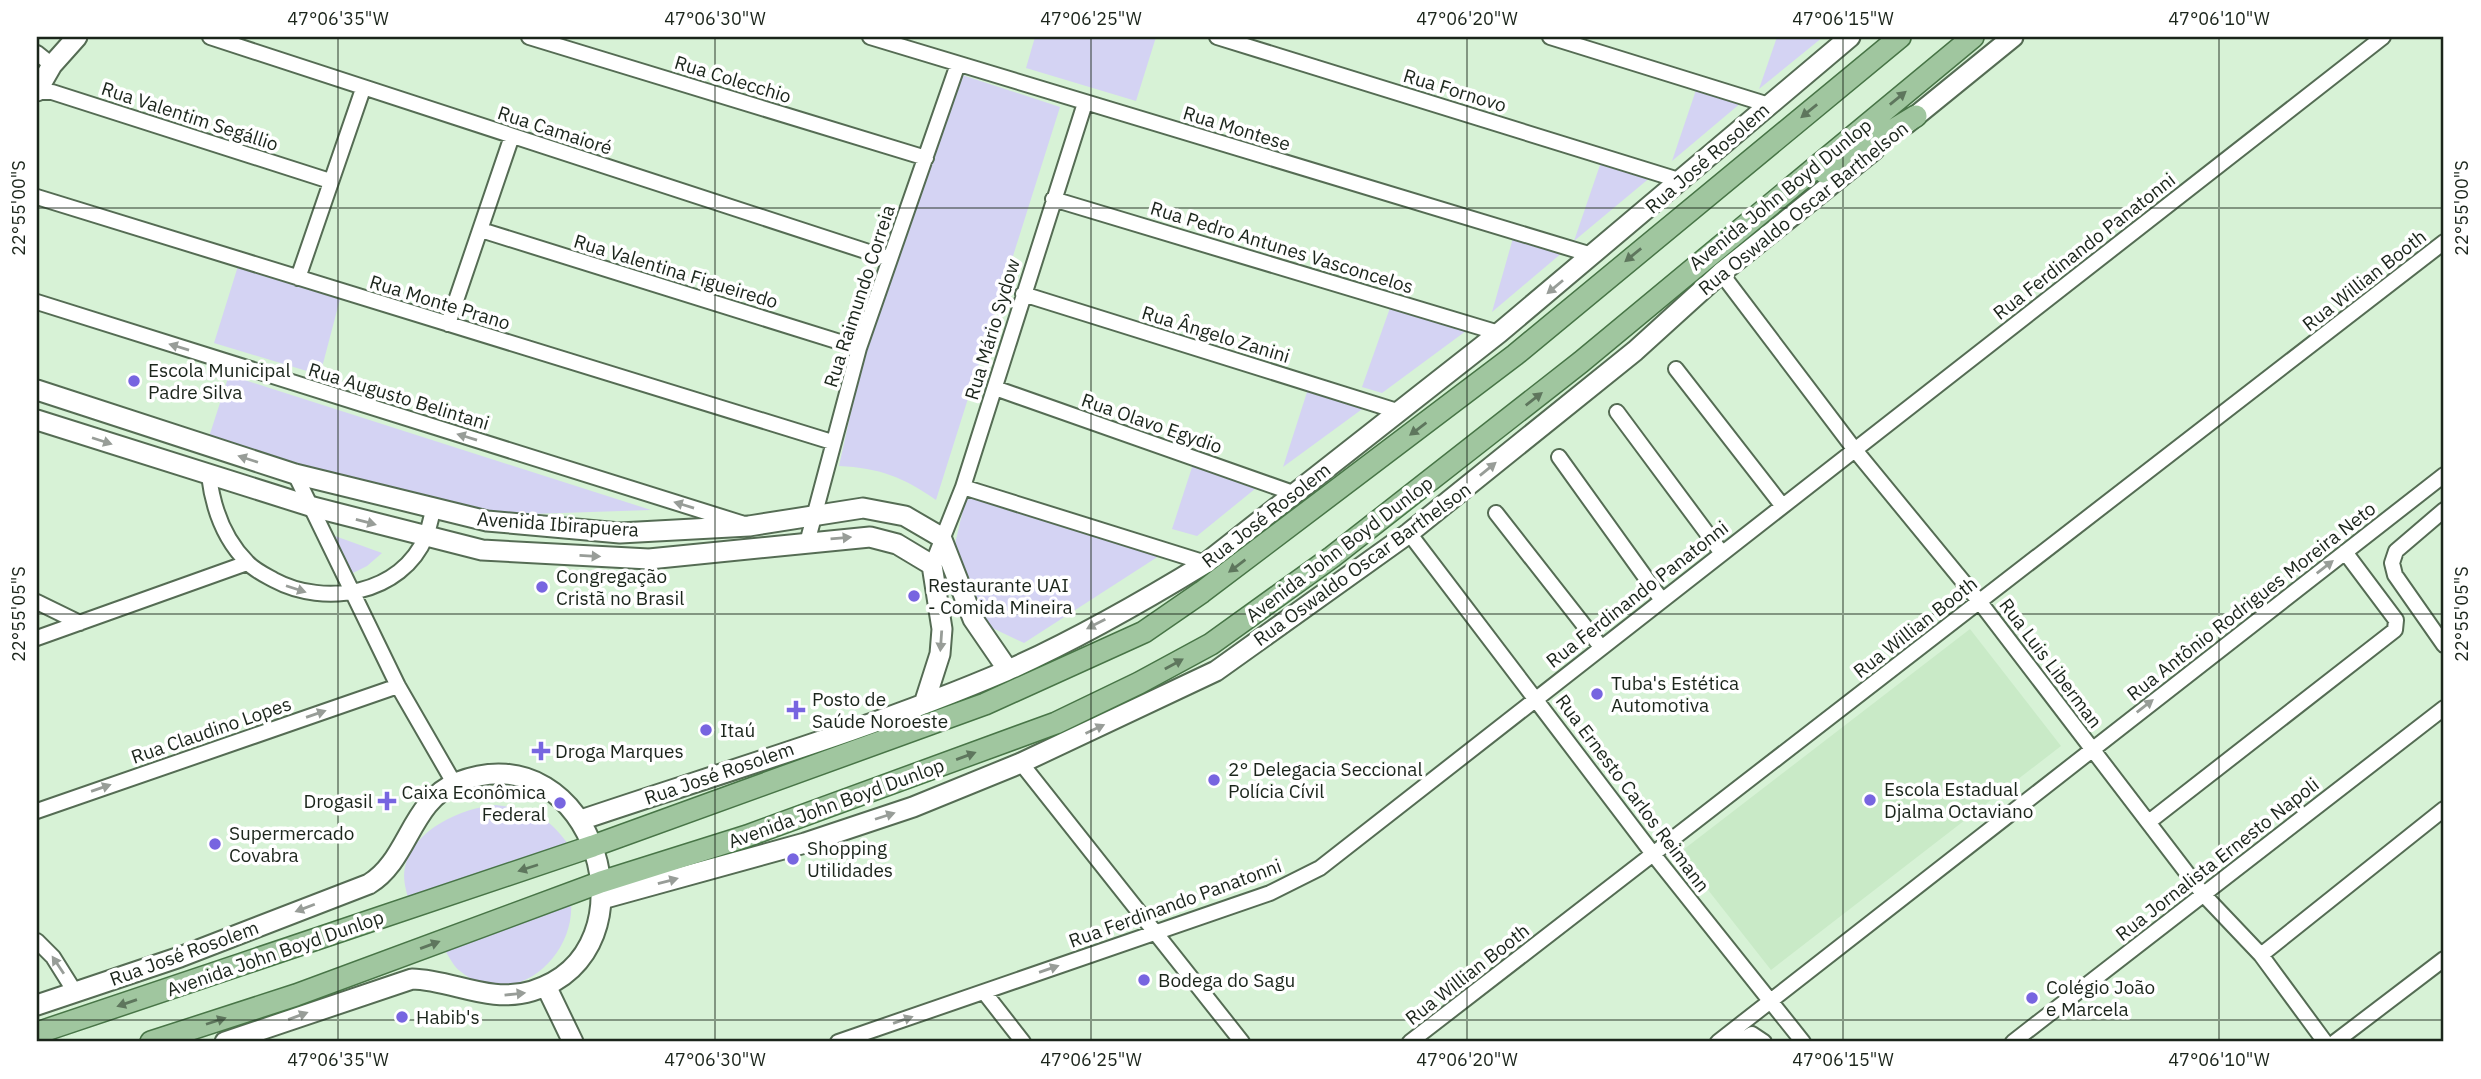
<svg xmlns="http://www.w3.org/2000/svg" width="2481" height="1079" font-family="'IBM Plex Sans',sans-serif">
	<style>
		.built { fill: #c9eac7 }
		.green { fill: #d4d3f3 }
		.lines { fill: none; stroke-linecap: round; stroke-linejoin: round }
		.street-casing { stroke: #556c54; stroke-width: 18 }
		.secondary-casing { stroke: #556c54; stroke-width: 23 }
		.primary-casing { stroke: #487547; stroke-width: 24 }
		.street { stroke: #fff; stroke-width: 14 }
		.secondary { stroke: #fff; stroke-width: 19 }
		.primary { stroke: #a0c69f; stroke-width: 21 }
		.oneway { fill: #5e765d }
		.oneway2 { fill: #989d98 }
		.ticks { fill: none; stroke: #1b251b; stroke-width: 2; stroke-opacity: 0.45 }
		.poi-dot { fill: #7765e0; stroke: #fff; stroke-width: 2.5 }
		.labels { text-anchor: middle; stroke-width: 7; stroke-linejoin: round; paint-order: stroke }
		.street-label { font-size: 19px; fill: #1b251b; stroke: #fff }
		.poi-label { font-size: 19px; fill: #1b251b; stroke: #fff; text-anchor: start }
		.neatline { fill: none; stroke: #1b251b; stroke-width: 2.5 }
		.ticks-label { font-size: 18px; text-anchor: middle; fill: #1b251b }
	</style>
	<rect width="100%" height="100%" fill="#d7f2d6"/>
	<path class="built" d="M 1970,629 L 2061,746 L 1771,970 L 1679,853 Z"/>
	<path class="green" d="M 1035,37 L 1156,37 L 1136,101 L 1026,68 Z
		M 1777,37 L 1823,37 L 1759,89 Z
		M 956,73 L 1060,107 L 936,500 C 903,477 880,468 839,466 L 861,366 Z
		M 1696,90 L 1742,102 L 1672,161 Z
		M 1601,162 L 1652,176 L 1574,241 Z
		M 1513,238 L 1563,252 L 1492,312 Z
		M 238,266 L 340,299 L 320,375 L 214,343 Z
		M 1391,305 L 1470,328 L 1382,393 L 1362,387 Z
		M 229,375 L 651,510 L 469,516 L 208,440 Z
		M 1308,389 L 1365,407 L 1283,467 Z
		M 1195,458 L 1266,480 L 1197,536 L 1172,529 Z
		M 966,497 L 1162,554 L 1024,643 L 986,625 L 973,604 L 954,548 Z
		M 324,532 L 382,553 L 367,566 L 349,575 Z
		M 496,805 C 535,810 548,816 571,848 L 410,905 C 407,893 402,880 405,867 C 413,829 462,808 496,805 Z
		M 571,901 C 576,959 511,1013 460,971 C 453,966 449,956 444,949 Z"/>
	<g class="lines">
		<defs>
			<path id="street" d="M 210,37 L 890,259
				M 529,37 L 926,158
				M 870,37 L 1592,255
				M 1217,37 L 1682,181
				M 1550,37 L 1769,105
				M 37,53 L 52,65
				M 37,92 L 52,92 L 330,181
				M 37,197 L 832,442
				M 1053,199 L 1499,333
				M 481,230 L 859,348
				M 1721,273 L 1855,450 L 1979,601 L 2203,894 L 2261,955 L 2325,1042
				M 298,278 L 363,89
				M 1023,294 L 1397,411
				M 37,302 L 741,523
				M 448,324 L 512,136
				M 1676,369 L 1781,504
				M 995,388 L 1296,494
				M 1617,412 L 1721,552
				M 1559,457 L 1661,599
				M 295,474 L 398,686 L 454,783
				M 209,476 C 213,508 223,538 247,562 C 254,570 265,575 274,580 C 324,607 402,595 426,536 C 429,528 431,519 433,510
				M 963,487 L 1206,563
				M 2444,510 L 2396,551 L 2392,563 L 2395,575 L 2444,645
				M 1496,513 L 1601,647
				M 1409,533 L 1653,854 L 1803,1042
				M 807,543 L 859,348 L 958,64
				M 932,565 L 963,487 L 1085,103
				M 37,602 L 80,623
				M 37,638 L 247,563
				M 1021,763 L 1242,1042
				M 37,811 L 398,686
				M 2150,821 L 2395,630 L 2396,620 L 2345,552
				M 37,941 L 53,957 L 75,992
				M 2261,955 L 2444,809
				M 984,992 L 1023,1042
				M 838,1042 L 1270,893 L 1320,868 L 2383,37
				M 1410,1042 L 2444,242
				M 1718,1042 L 2444,475
				M 1739,1042 L 1752,1034 L 1764,1042
				M 2013,1042 L 2444,708
				M 2335,1042 L 2444,959"/>
			<path id="secondary" d="M 37,91 L 52,65 L 77,37
				M 1906,124 L 2013,37
				M 37,390 L 295,474 L 487,521 L 620,533 L 749,526 L 863,508 L 905,516 L 941,537 L 973,619 L 1008,670
				M 37,420 L 313,507 L 482,550 L 649,559 L 870,537 L 897,544 L 932,565 L 942,629 L 940,654 L 924,704
				M 581,820 C 723,772 868,730 1006,671 C 1074,641 1142,602 1206,563 L 1499,333 L 1850,37
				M 602,899 L 805,843 L 913,807 L 1021,763 L 1216,671 L 1409,533 L 1635,351 L 1721,273 L 1874,150
				M 546,986 L 573,1042
				M 37,1005 L 180,957 L 369,884 C 409,860 410,801 458,782 C 594,729 661,952 532,991 C 490,1004 453,980 412,979 L 225,1042"/>
			<path id="primary" d="M 1824,172 L 1916,116
				M 37,1033 L 593,846 L 985,704 L 1144,632 L 1202,592 L 1515,355 L 1900,37
				M 151,1042 L 296,995 L 601,882 L 747,836 L 1056,723 L 1139,683 L 1211,644 L 1332,557 L 1581,362 L 1973,37"/>
		</defs>
		<use href="#street" class="street-casing"/>
		<use href="#secondary" class="secondary-casing"/>
		<use href="#primary" class="primary-casing"/>
		<use href="#street" class="street"/>
		<use href="#secondary" class="secondary"/>
		<use href="#primary" class="primary"/>
	</g>
	<defs><path id="oneway-solid" d="M-6-.8H1V-3.2L6.5 0L1 3.2V.8H-6Z" transform="scale(1.75)"/></defs>
	<g class="oneway">
		<use href="#oneway-solid" transform="translate(1898 98) rotate(-39)"/>
		<use href="#oneway-solid" transform="translate(1809 111) rotate(141)"/>
		<use href="#oneway-solid" transform="translate(1633 255) rotate(141)"/>
		<use href="#oneway-solid" transform="translate(1534 399) rotate(-38)"/>
		<use href="#oneway-solid" transform="translate(1418 429) rotate(143)"/>
		<use href="#oneway-solid" transform="translate(1237 566) rotate(143)"/>
		<use href="#oneway-solid" transform="translate(1174 664) rotate(-29)"/>
		<use href="#oneway-solid" transform="translate(966 756) rotate(-20)"/>
		<use href="#oneway-solid" transform="translate(528 868) rotate(162)"/>
		<use href="#oneway-solid" transform="translate(430 945) rotate(-20)"/>
		<use href="#oneway-solid" transform="translate(127 1003) rotate(161)"/>
		<use href="#oneway-solid" transform="translate(216 1021) rotate(-18)"/>
	</g>
	<g class="oneway2">
		<use href="#oneway-solid" transform="translate(1555 287) rotate(140)"/>
		<use href="#oneway-solid" transform="translate(179 347) rotate(-163)"/>
		<use href="#oneway-solid" transform="translate(467 437) rotate(-163)"/>
		<use href="#oneway-solid" transform="translate(102 441) rotate(18)"/>
		<use href="#oneway-solid" transform="translate(248 459) rotate(-162)"/>
		<use href="#oneway-solid" transform="translate(1488 469) rotate(-39)"/>
		<use href="#oneway-solid" transform="translate(684 505) rotate(-163)"/>
		<use href="#oneway-solid" transform="translate(366 522) rotate(15)"/>
		<use href="#oneway-solid" transform="translate(841 538) rotate(-5)"/>
		<use href="#oneway-solid" transform="translate(590 556) rotate(3)"/>
		<use href="#oneway-solid" transform="translate(2325 567) rotate(-38)"/>
		<use href="#oneway-solid" transform="translate(296 589) rotate(18)"/>
		<use href="#oneway-solid" transform="translate(1096 624) rotate(153)"/>
		<use href="#oneway-solid" transform="translate(941 641) rotate(94)"/>
		<use href="#oneway-solid" transform="translate(2145 706) rotate(-38)"/>
		<use href="#oneway-solid" transform="translate(316 714) rotate(-19)"/>
		<use href="#oneway-solid" transform="translate(1095 729) rotate(-25)"/>
		<use href="#oneway-solid" transform="translate(101 788) rotate(-19)"/>
		<use href="#oneway-solid" transform="translate(885 816) rotate(-18)"/>
		<use href="#oneway-solid" transform="translate(668 881) rotate(-15)"/>
		<use href="#oneway-solid" transform="translate(305 908) rotate(159)"/>
		<use href="#oneway-solid" transform="translate(58 965) rotate(-124)"/>
		<use href="#oneway-solid" transform="translate(1049 969) rotate(-19)"/>
		<use href="#oneway-solid" transform="translate(515 994) rotate(-6)"/>
		<use href="#oneway-solid" transform="translate(298 1016) rotate(-20)"/>
		<use href="#oneway-solid" transform="translate(903 1020) rotate(-19)"/>
	</g>
	<path class="ticks" d="M 338,37 L 338,1042M 715,37 L 715,1042M 1091,37 L 1091,1042M 1467,37 L 1467,1042M 1843,37 L 1843,1042M 2219,37 L 2219,1042M 37,208 L 2444,208M 37,614 L 2444,614M 37,1020 L 2444,1020"/>
	<g class="poi-dot">
		<circle cx="134" cy="381" r="7"/>
		<circle cx="542" cy="587" r="7"/>
		<circle cx="914" cy="596" r="7"/>
		<circle cx="1597" cy="694" r="7"/>
		<path d="M792.5 699.5h7v7h7v7h-7v7h-7v-7h-7v-7h7z"/>
		<circle cx="706" cy="730" r="7"/>
		<path d="M537.5 740.5h7v7h7v7h-7v7h-7v-7h-7v-7h7z"/>
		<circle cx="1214" cy="780" r="7"/>
		<circle cx="1870" cy="800" r="7"/>
		<path d="M383.5 790.5h7v7h7v7h-7v7h-7v-7h-7v-7h7z"/>
		<circle cx="560" cy="803" r="7"/>
		<circle cx="215" cy="844" r="7"/>
		<circle cx="793" cy="859" r="7"/>
		<circle cx="1144" cy="980" r="7"/>
		<circle cx="2032" cy="998" r="7"/>
		<circle cx="402" cy="1017" r="7"/>
	</g>
	<g class="labels">
		<g class="street-label">
			<text transform="translate(733 79) rotate(17)" y="7">Rua Colecchio</text>
			<text transform="translate(1455 90) rotate(17)" y="7">Rua Fornovo</text>
			<text transform="translate(190 116) rotate(18)" y="7">Rua Valentim Segállio</text>
			<text transform="translate(1237 128) rotate(17)" y="7">Rua Montese</text>
			<text transform="translate(555 130) rotate(18)" y="7">Rua Camaioré</text>
			<text transform="translate(1707 158) rotate(-41)" y="7">Rua José Rosolem</text>
			<text transform="translate(1780 194) rotate(-39)" y="7">Avenida John Boyd Dunlop</text>
			<text transform="translate(1803 208) rotate(-39)" y="7">Rua Oswaldo Oscar Barthelson</text>
			<text transform="translate(2084 246) rotate(-38)" y="7">Rua Ferdinando Panatonni</text>
			<text transform="translate(1282 247) rotate(17)" y="7">Rua Pedro Antunes Vasconcelos</text>
			<text transform="translate(676 271) rotate(17)" y="7">Rua Valentina Figueiredo</text>
			<text transform="translate(2364 280) rotate(-38)" y="7">Rua Willian Booth</text>
			<text transform="translate(859 296) rotate(-72)" y="7">Rua Raimundo Correia</text>
			<text transform="translate(440 302) rotate(17)" y="7">Rua Monte Prano</text>
			<text transform="translate(992 329) rotate(-73)" y="7">Rua Mário Sydow</text>
			<text transform="translate(1216 334) rotate(17)" y="7">Rua Ângelo Zanini</text>
			<text transform="translate(399 396) rotate(17)" y="7">Rua Augusto Belintani</text>
			<text transform="translate(1152 423) rotate(19)" y="7">Rua Olavo Egydio</text>
			<text transform="translate(1266 515) rotate(-38)" y="7">Rua José Rosolem</text>
			<text transform="translate(558 524) rotate(4)" y="7">Avenida Ibirapuera</text>
			<text transform="translate(1339 549) rotate(-37)" y="7">Avenida John Boyd Dunlop</text>
			<text transform="translate(1362 564) rotate(-36)" y="7">Rua Oswaldo Oscar Barthelson</text>
			<text transform="translate(1637 594) rotate(-38)" y="7">Rua Ferdinando Panatonni</text>
			<text transform="translate(2251 601) rotate(-38)" y="7">Rua Antônio Rodrigues Moreira Neto</text>
			<text transform="translate(1915 627) rotate(-38)" y="7">Rua Willian Booth</text>
			<text transform="translate(2051 663) rotate(53)" y="7">Rua Luis Liberman</text>
			<text transform="translate(211 730) rotate(-19)" y="7">Rua Claudino Lopes</text>
			<text transform="translate(719 773) rotate(-19)" y="7">Rua José Rosolem</text>
			<text transform="translate(1633 793) rotate(53)" y="7">Rua Ernesto Carlos Reimann</text>
			<text transform="translate(836 803) rotate(-20)" y="7">Avenida John Boyd Dunlop</text>
			<text transform="translate(2217 859) rotate(-38)" y="7">Rua Jornalista Ernesto Napoli</text>
			<text transform="translate(1175 903) rotate(-20)" y="7">Rua Ferdinando Panatonni</text>
			<text transform="translate(184 953) rotate(-20)" y="7">Rua José Rosolem</text>
			<text transform="translate(275 953) rotate(-19)" y="7">Avenida John Boyd Dunlop</text>
			<text transform="translate(1467 974) rotate(-38)" y="7">Rua Willian Booth</text>
		</g>
		<g class="poi-label">
			<text x="148" y="377">Escola Municipal<tspan x="148" dy="22">Padre Silva</tspan></text>
			<text x="556" y="583">Congregação<tspan x="556" dy="22">Cristã no Brasil</tspan></text>
			<text x="928" y="592">Restaurante UAI<tspan x="928" dy="22">- Comida Mineira</tspan></text>
			<text x="1611" y="690">Tuba's Estética<tspan x="1611" dy="22">Automotiva</tspan></text>
			<text x="812" y="706">Posto de<tspan x="812" dy="22">Saúde Noroeste</tspan></text>
			<text x="720" y="737">Itaú</text>
			<text x="555" y="758">Droga Marques</text>
			<text x="1228" y="776">2° Delegacia Seccional<tspan x="1228" dy="22">Polícia Cívil</tspan></text>
			<text x="1884" y="796">Escola Estadual<tspan x="1884" dy="22">Djalma Octaviano</tspan></text>
			<text x="546" y="799" text-anchor="end">Caixa Econômica<tspan x="546" dy="22">Federal</tspan></text>
			<text x="373" y="808" text-anchor="end">Drogasil</text>
			<text x="229" y="840">Supermercado<tspan x="229" dy="22">Covabra</tspan></text>
			<text x="807" y="855">Shopping<tspan x="807" dy="22">Utilidades</tspan></text>
			<text x="1158" y="987">Bodega do Sagu</text>
			<text x="2046" y="994">Colégio João<tspan x="2046" dy="22">e Marcela</tspan></text>
			<text x="416" y="1024">Habib's</text>
		</g>
	</g>
	<rect width="2481" height="1079" fill="none" stroke="#ffffff" stroke-width="77"/>
	<rect x="38" y="38" width="2404" height="1002" class="neatline"/>
	<g class="ticks-label">
		<text x="338" y="25">47°06'35"W</text>
		<text x="715" y="25">47°06'30"W</text>
		<text x="1091" y="25">47°06'25"W</text>
		<text x="1467" y="25">47°06'20"W</text>
		<text x="1843" y="25">47°06'15"W</text>
		<text x="2219" y="25">47°06'10"W</text>
		<text transform="translate(19 208) rotate(-90)" y="6">22°55'00"S</text>
		<text transform="translate(2462 208) rotate(-90)" y="6">22°55'00"S</text>
		<text transform="translate(19 614) rotate(-90)" y="6">22°55'05"S</text>
		<text transform="translate(2462 614) rotate(-90)" y="6">22°55'05"S</text>
		<text x="338" y="1066">47°06'35"W</text>
		<text x="715" y="1066">47°06'30"W</text>
		<text x="1091" y="1066">47°06'25"W</text>
		<text x="1467" y="1066">47°06'20"W</text>
		<text x="1843" y="1066">47°06'15"W</text>
		<text x="2219" y="1066">47°06'10"W</text>
	</g>
</svg>
